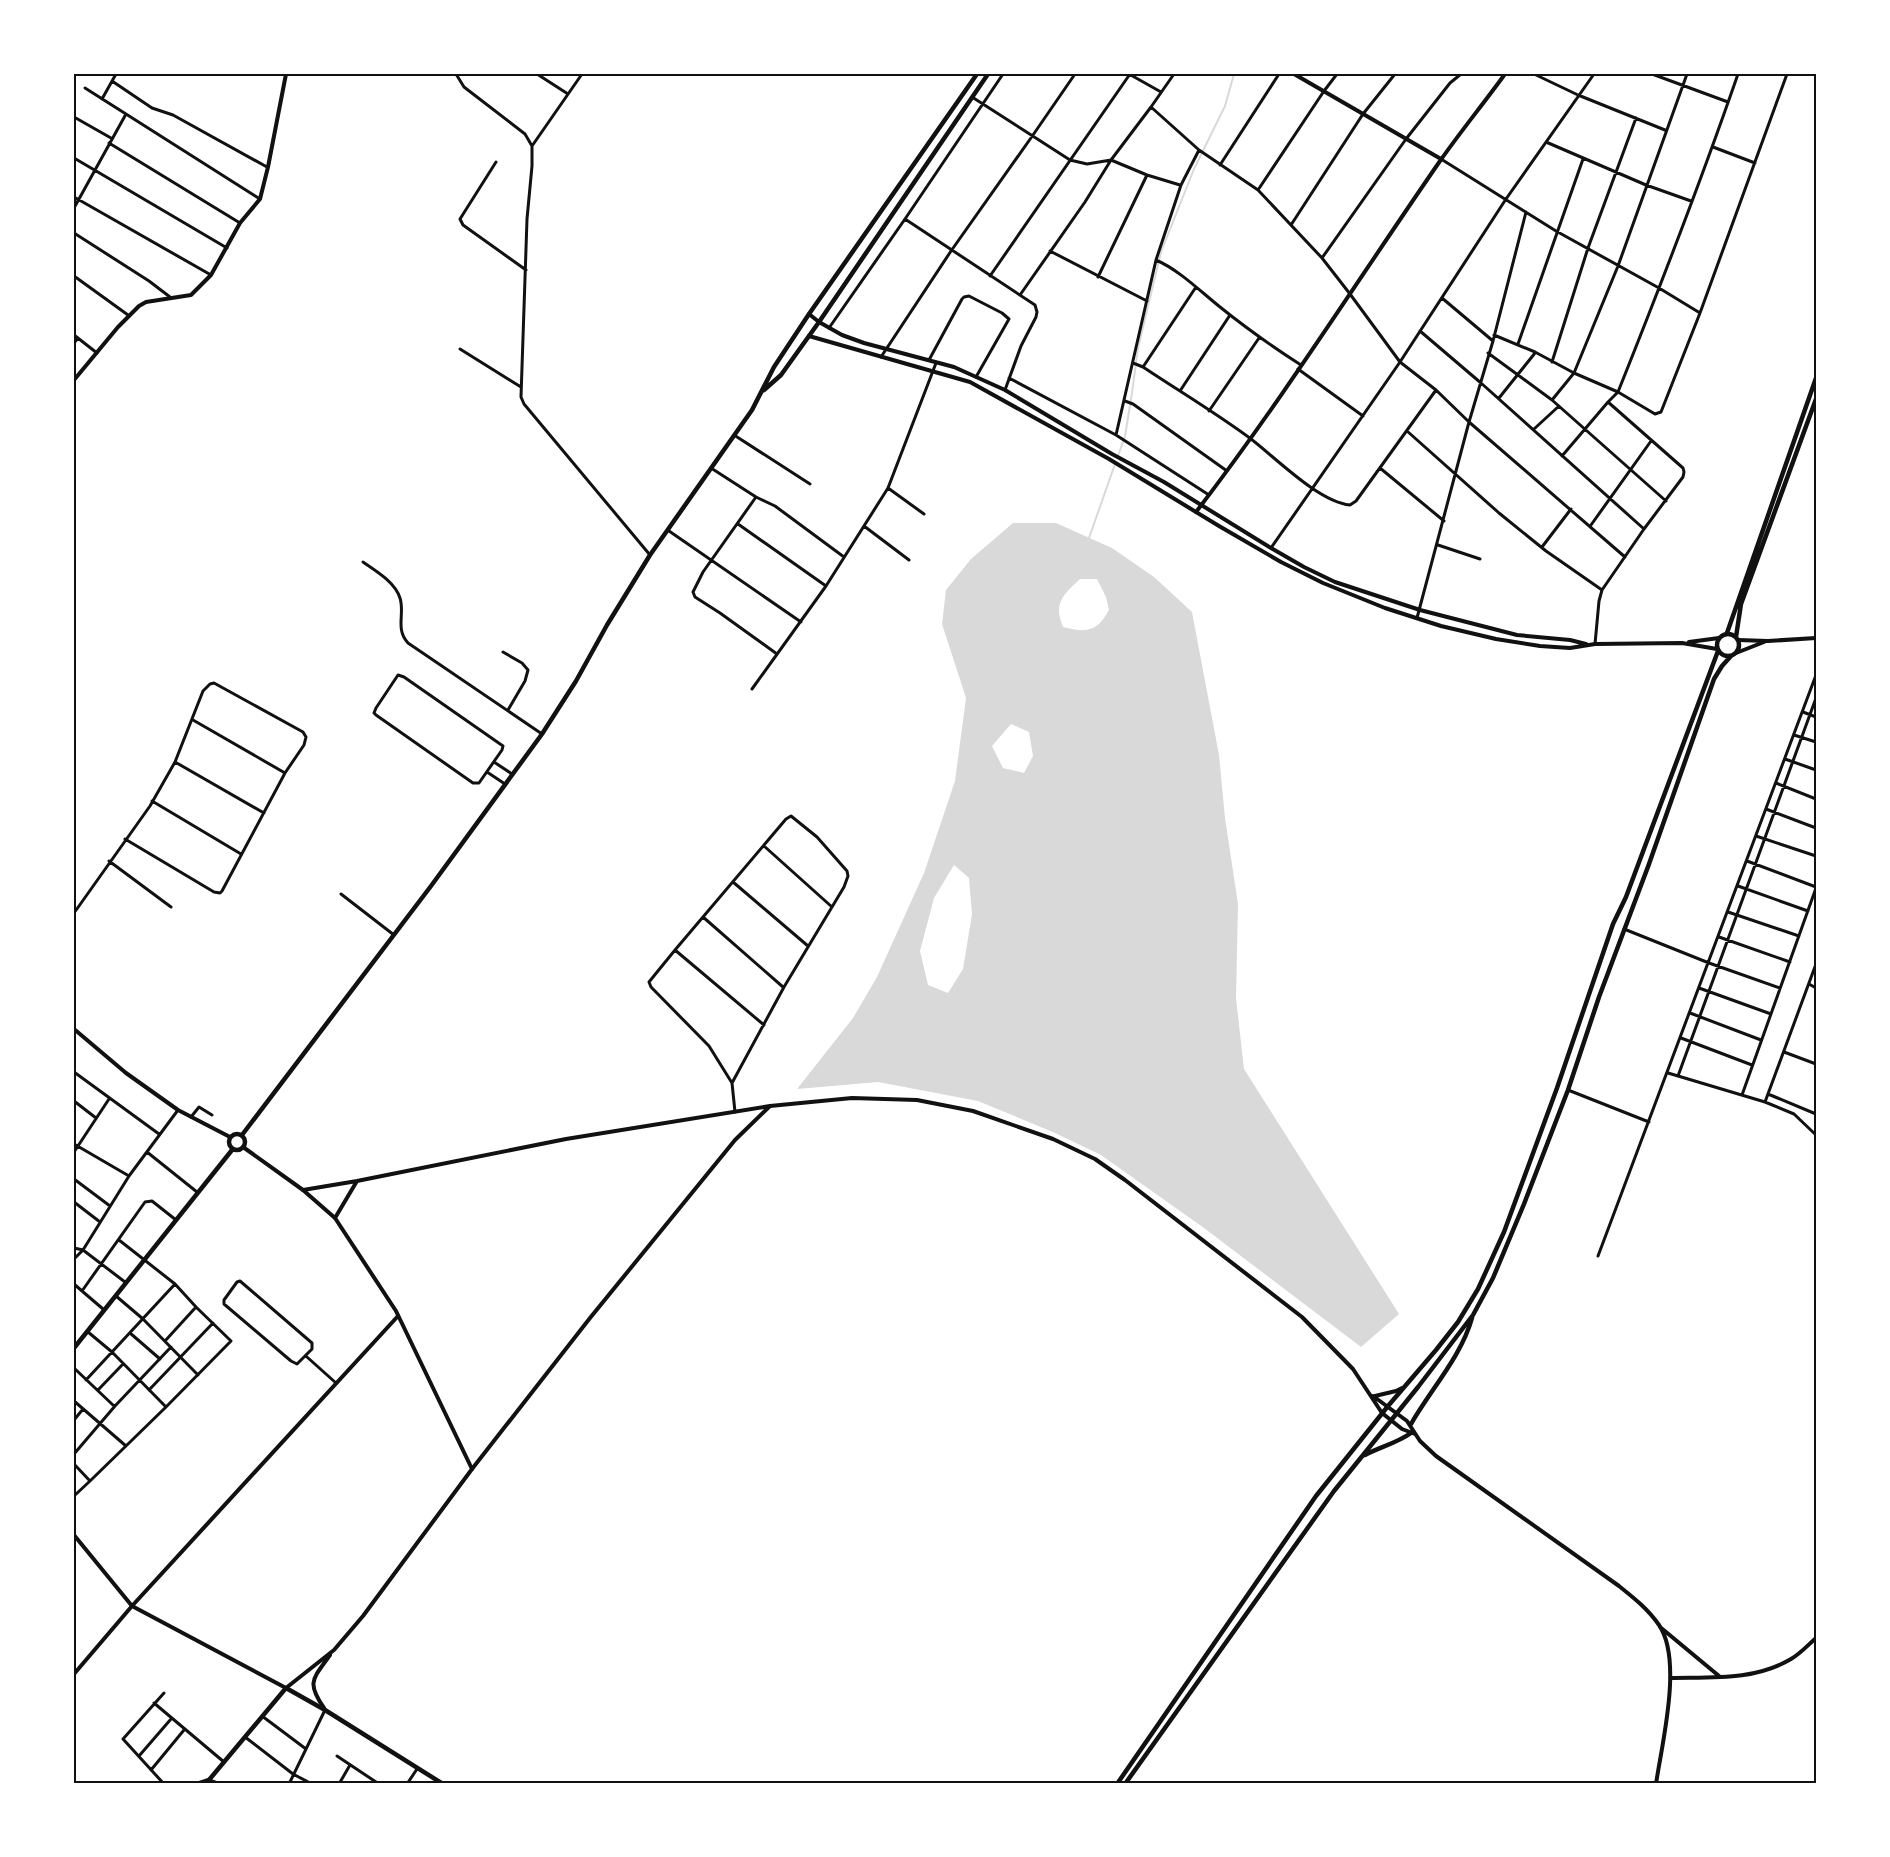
<svg xmlns="http://www.w3.org/2000/svg" width="1890" height="1857" font-family="'IBM Plex Sans',sans-serif">
	<style>
		.water { fill: #d9d9d9; fill-rule: evenodd }
		.lines { fill: none; stroke-linecap: round; stroke-linejoin: round }
		.stream { stroke: #d9d9d9; stroke-width: 2 }
		.minor { stroke: #111; stroke-width: 3 }
		.tertiary { stroke: #111; stroke-width: 4 }
		.secondary { stroke: #111; stroke-width: 4 }
		.primary { stroke: #111; stroke-width: 4.5 }
		.neatline { fill: none; stroke: #111; stroke-width: 2 }
	</style>
	<rect width="100%" height="100%" fill="#fff"/>
	<path class="water" d="M 1013,523 L 1056,523 L 1112,548 L 1154,577 L 1192,612 L 1219,755 L 1225,818 L 1238,904 L 1236,998 L 1244,1069 L 1399,1314 L 1361,1347 L 1204,1228 L 1101,1155 L 1055,1133 L 978,1101 L 878,1082 L 797,1089 L 853,1018 L 877,977 L 924,873 L 955,781 L 966,698 L 942,624 L 946,590 L 971,559 ZM 1080,579 L 1097,579 L 1106,597 L 1109,610 C 1097,632 1086,633 1063,627 C 1053,603 1063,595 1080,579 ZM 1011,724 L 1029,732 L 1033,756 L 1024,773 L 1003,768 L 992,746 ZM 954,865 L 969,878 L 972,914 L 963,969 L 948,993 L 928,985 L 920,951 L 934,898 Z"/>
	<g class="lines">
		<path class="stream" d="M 1118,456 L 1125,436 L 1132,393 L 1138,348 L 1161,252 L 1194,169 L 1225,106 L 1234,74
			M 1089,538 L 1115,464"/>
		<path class="minor" d="M 456,74 L 464,87 L 525,134 L 532,146 L 532,166 L 527,219 L 521,397 L 524,404 L 650,555
			M 537,74 L 568,94
			M 1129,74 L 1161,92
			M 1534,74 L 1578,95 L 1665,130
			M 1652,74 L 1728,102
			M 112,81 L 152,108 L 173,115 L 267,167
			M 85,88 L 260,199
			M 972,97 L 1070,160 L 1087,164 L 1111,160 L 1147,175 L 1180,185
			M 102,99 L 116,74
			M 74,117 L 111,138
			M 1546,142 L 1646,185 L 1691,201
			M 109,143 L 240,223
			M 532,146 L 582,74
			M 1713,147 L 1755,163
			M 1199,150 L 1258,190 L 1322,258 L 1350,294 L 1400,362 L 1436,390 L 1469,422 L 1625,557
			M 74,158 L 227,248
			M 1441,159 L 1556,231 L 1659,288 L 1700,313
			M 496,162 L 460,219 L 463,225 L 526,270
			M 1220,165 L 1279,74
			M 1258,190 L 1324,91 L 1337,74
			M 74,197 L 211,275
			M 74,208 L 126,114
			M 905,219 L 1035,305 L 1037,312 L 1036,317 L 1021,346 L 1005,390
			M 74,220 L 74,234
			M 1291,225 L 1363,114 L 1395,74
			M 74,233 L 149,281 L 170,297
			M 1050,251 L 1147,301
			M 1322,258 L 1406,139 L 1450,83 L 1461,74
			M 1156,260 C 1179,270 1200,291 1220,307 C 1246,328 1273,347 1301,365
			M 74,276 L 128,315
			M 990,276 L 1130,74
			M 1098,277 L 1147,175
			M 1020,295 L 1085,202 L 1111,160 L 1151,107 L 1174,74
			M 1442,298 L 1493,341
			M 829,328 L 905,219 L 1003,74
			M 1420,331 L 1481,383 L 1644,529
			M 74,335 L 97,353
			M 1494,335 L 1535,352 L 1574,373 L 1618,392 L 1655,414 L 1661,412 L 1700,313 L 1787,74
			M 74,343 L 78,338
			M 1518,344 L 1583,159
			M 460,349 L 521,387
			M 1488,353 L 1552,400 L 1666,501
			M 881,357 L 951,251 L 1033,135 L 1075,74
			M 929,360 L 962,299 L 964,297 L 969,296 L 1002,313 L 1009,319 L 976,377
			M 1552,362 L 1588,248 L 1636,118
			M 1133,363 L 1143,367 C 1179,391 1216,413 1251,439 C 1277,459 1319,502 1350,505 L 1356,501 L 1436,390
			M 1143,367 L 1196,287
			M 1298,369 L 1363,416
			M 1009,378 L 1116,435 L 1209,495
			M 1180,391 L 1230,315
			M 1499,398 L 1535,353
			M 1552,400 L 1574,373 L 1618,266 L 1687,74
			M 1125,401 L 1133,404 L 1227,471
			M 1209,411 L 1259,338
			M 1534,429 L 1559,406
			M 1407,431 L 1499,513 L 1546,551 L 1602,590
			M 734,435 L 810,484
			M 1116,435 L 1156,260 L 1181,185 L 1199,150 L 1151,107
			M 1562,456 L 1608,402
			M 711,468 L 756,497 L 775,506 L 844,557
			M 1380,468 L 1444,521
			M 888,488 L 924,514
			M 756,497 L 703,572 L 693,592 L 695,597 L 720,613 L 777,654
			M 738,524 L 826,586
			M 1591,525 L 1651,441
			M 864,526 L 909,560
			M 669,531 L 801,622
			M 1438,545 L 1480,559
			M 1542,547 L 1571,509
			M 1271,548 L 1400,362 L 1506,199 L 1594,74
			M 363,562 C 376,571 395,582 400,598 C 405,614 395,629 408,643 L 542,734
			M 1417,618 L 1469,422 L 1493,341 L 1526,212
			M 1595,644 L 1599,601 L 1602,590 L 1644,529 L 1683,477 L 1684,472 L 1683,468 L 1608,402 L 1618,392 C 1660,287 1701,181 1738,74
			M 503,652 L 522,663 L 528,670 L 525,681 L 508,710
			M 398,675 L 404,677 L 503,746 L 502,750 L 479,783 L 473,783 L 376,715 L 374,713 L 376,708 Z
			M 752,689 L 826,586 L 888,488 L 936,363
			M 1803,712 L 1816,717
			M 193,720 L 285,773
			M 1794,735 L 1816,742
			M 1785,759 L 1816,770
			M 175,762 L 264,813
			M 494,762 L 512,774
			M 487,772 L 505,784
			M 1776,783 L 1816,799
			M 152,801 L 241,854
			M 1766,809 L 1816,828
			M 1756,836 L 1816,856
			M 764,846 L 832,907
			M 109,861 L 171,907
			M 1747,861 L 1816,887
			M 733,882 L 808,946
			M 1738,886 L 1808,911
			M 341,894 L 394,935
			M 1728,912 L 1799,936
			M 74,913 L 150,806 L 175,762 L 203,691 L 210,684 L 214,683 L 303,732 L 306,737 L 304,745 L 285,773 L 222,891 L 220,893 L 214,892 L 125,839
			M 703,917 L 783,987
			M 1624,929 L 1709,963 L 1780,988
			M 1719,937 L 1790,962
			M 675,950 L 764,1025
			M 1809,984 L 1816,988
			M 1699,988 L 1771,1014
			M 1690,1013 L 1761,1040
			M 1681,1038 L 1752,1065
			M 1784,1052 L 1816,1064
			M 74,1072 L 159,1134
			M 1668,1073 L 1765,1102 L 1816,964
			M 1678,1076 L 1816,698
			M 732,1083 L 784,987 L 844,887 L 848,876 L 847,871 L 817,837 L 791,816 L 786,819 L 675,950 L 649,982 L 651,987 L 709,1046 L 732,1083 L 735,1112
			M 1568,1090 L 1649,1122
			M 1768,1094 L 1816,1114
			M 1742,1095 L 1816,888
			M 74,1101 L 96,1118
			M 1765,1102 L 1794,1114 L 1816,1135
			M 191,1117 L 199,1107 L 212,1115
			M 74,1144 L 129,1176
			M 74,1152 L 109,1099
			M 147,1152 L 197,1192
			M 74,1179 L 110,1206
			M 74,1202 L 100,1222
			M 119,1240 L 175,1284 L 196,1307
			M 74,1248 L 83,1250 L 125,1282
			M 1598,1256 L 1816,675
			M 74,1259 L 83,1250 L 129,1176 L 178,1110
			M 240,1281 L 312,1343 L 312,1349 L 297,1364 L 291,1361 L 224,1304 L 224,1300 L 237,1282 Z
			M 74,1284 L 82,1291 L 145,1202 L 152,1201 L 176,1220
			M 82,1291 L 103,1309
			M 116,1296 L 143,1319 L 198,1375
			M 88,1332 L 112,1352 L 166,1407
			M 130,1333 L 160,1359
			M 307,1357 L 336,1383
			M 74,1368 L 114,1406
			M 86,1380 L 175,1284
			M 98,1390 L 123,1364
			M 149,1390 L 213,1323
			M 74,1401 L 126,1446
			M 74,1420 L 83,1409
			M 74,1454 L 115,1406 L 171,1347
			M 74,1464 L 90,1481 L 166,1407 L 231,1341 L 196,1307 L 165,1341
			M 74,1496 L 90,1481
			M 164,1693 L 123,1739 L 164,1784
			M 154,1703 L 224,1762
			M 262,1716 L 306,1749
			M 245,1737 L 293,1774 L 312,1784
			M 139,1756 L 171,1719
			M 337,1756 L 379,1784
			M 151,1770 L 184,1730
			M 209,1780 L 221,1784
			M 289,1784 L 325,1710
			M 339,1784 L 350,1765
			M 407,1784 L 417,1769"/>
		<path class="tertiary" d="M 1294,74 L 1441,159
			M 74,380 L 118,327 L 139,306 L 146,302 L 191,295 L 211,275 L 240,223 L 260,199 L 268,167 L 286,74
			M 1196,512 C 1283,399 1359,278 1440,161 C 1461,131 1484,103 1505,74
			M 303,1190 L 357,1181 L 566,1139 L 770,1106 L 852,1098 L 917,1100 L 973,1111 L 1053,1139 L 1095,1159 L 1125,1180 L 1302,1317 L 1353,1369 L 1382,1413 L 1402,1429 L 1415,1434
			M 335,1218 L 357,1181
			M 1373,1396 L 1407,1421 L 1420,1441 L 1436,1456 L 1619,1586 C 1634,1598 1648,1609 1659,1625 C 1683,1660 1662,1743 1656,1784
			M 1375,1396 L 1396,1391 L 1402,1388
			M 472,1469 L 590,1318 L 735,1140 L 770,1106
			M 74,1535 L 132,1606 L 398,1316
			M 1660,1627 L 1719,1676
			M 1670,1678 C 1711,1677 1754,1681 1791,1659 C 1800,1654 1808,1645 1816,1638"/>
		<path class="secondary" d="M 809,314 L 819,322 L 842,335 L 864,343 L 954,367 L 1005,390 L 1112,454 L 1164,482 L 1271,548 L 1304,567 L 1335,582 L 1420,610 L 1517,635 L 1570,640 L 1586,644
			M 809,336 L 970,382 L 1109,459 L 1219,526 L 1281,562 L 1323,583 L 1385,608 L 1441,626 L 1496,639 L 1540,646 L 1570,648 L 1595,644 L 1682,643 L 1717,649
			M 1738,640 L 1768,641 L 1816,638
			M 1689,642 L 1719,638
			M 1736,653 L 1764,642
			M 74,1029 L 126,1073 L 178,1110 L 230,1137
			M 74,1674 L 132,1606 L 286,1688 L 334,1650 L 363,1616 L 472,1469 L 396,1311 L 335,1218 L 303,1190 L 243,1147
			M 324,1708 C 306,1682 313,1679 330,1655"/>
		<path class="primary" d="M 764,390 L 781,375 L 819,322 L 988,74
			M 1727,633 L 1816,378
			M1717 645a11 11 0 1 1 22 0a11 11 0 1 1-22 0Z
			M 1736,637 L 1741,604 L 1816,399
			M229 1142a8 8 0 1 1 16 0a8 8 0 1 1-16 0Z
			M 242,1135 L 431,886 L 542,734 L 576,681 L 607,625 L 650,555 L 752,410 L 774,367 L 809,314 L 977,74
			M 74,1348 L 232,1150
			M 1411,1424 C 1431,1389 1461,1357 1472,1318
			M 1365,1455 C 1380,1447 1397,1443 1411,1433
			M 197,1784 L 209,1780 L 286,1688 L 325,1710 L 443,1784
			M 1117,1784 L 1316,1496 L 1388,1406 L 1436,1350 L 1458,1322 L 1478,1289 L 1504,1232 L 1557,1088 L 1613,924 L 1626,897 L 1718,651
			M 1125,1784 L 1334,1491 L 1418,1387 L 1473,1315 L 1493,1278 L 1524,1204 L 1568,1090 L 1599,997 L 1649,864 L 1714,679 L 1722,666 L 1731,656"/>
	</g>
	<rect width="1890" height="1857" fill="none" stroke="#ffffff" stroke-width="150"/>
	<rect x="75" y="75" width="1740" height="1707" class="neatline"/>
</svg>
